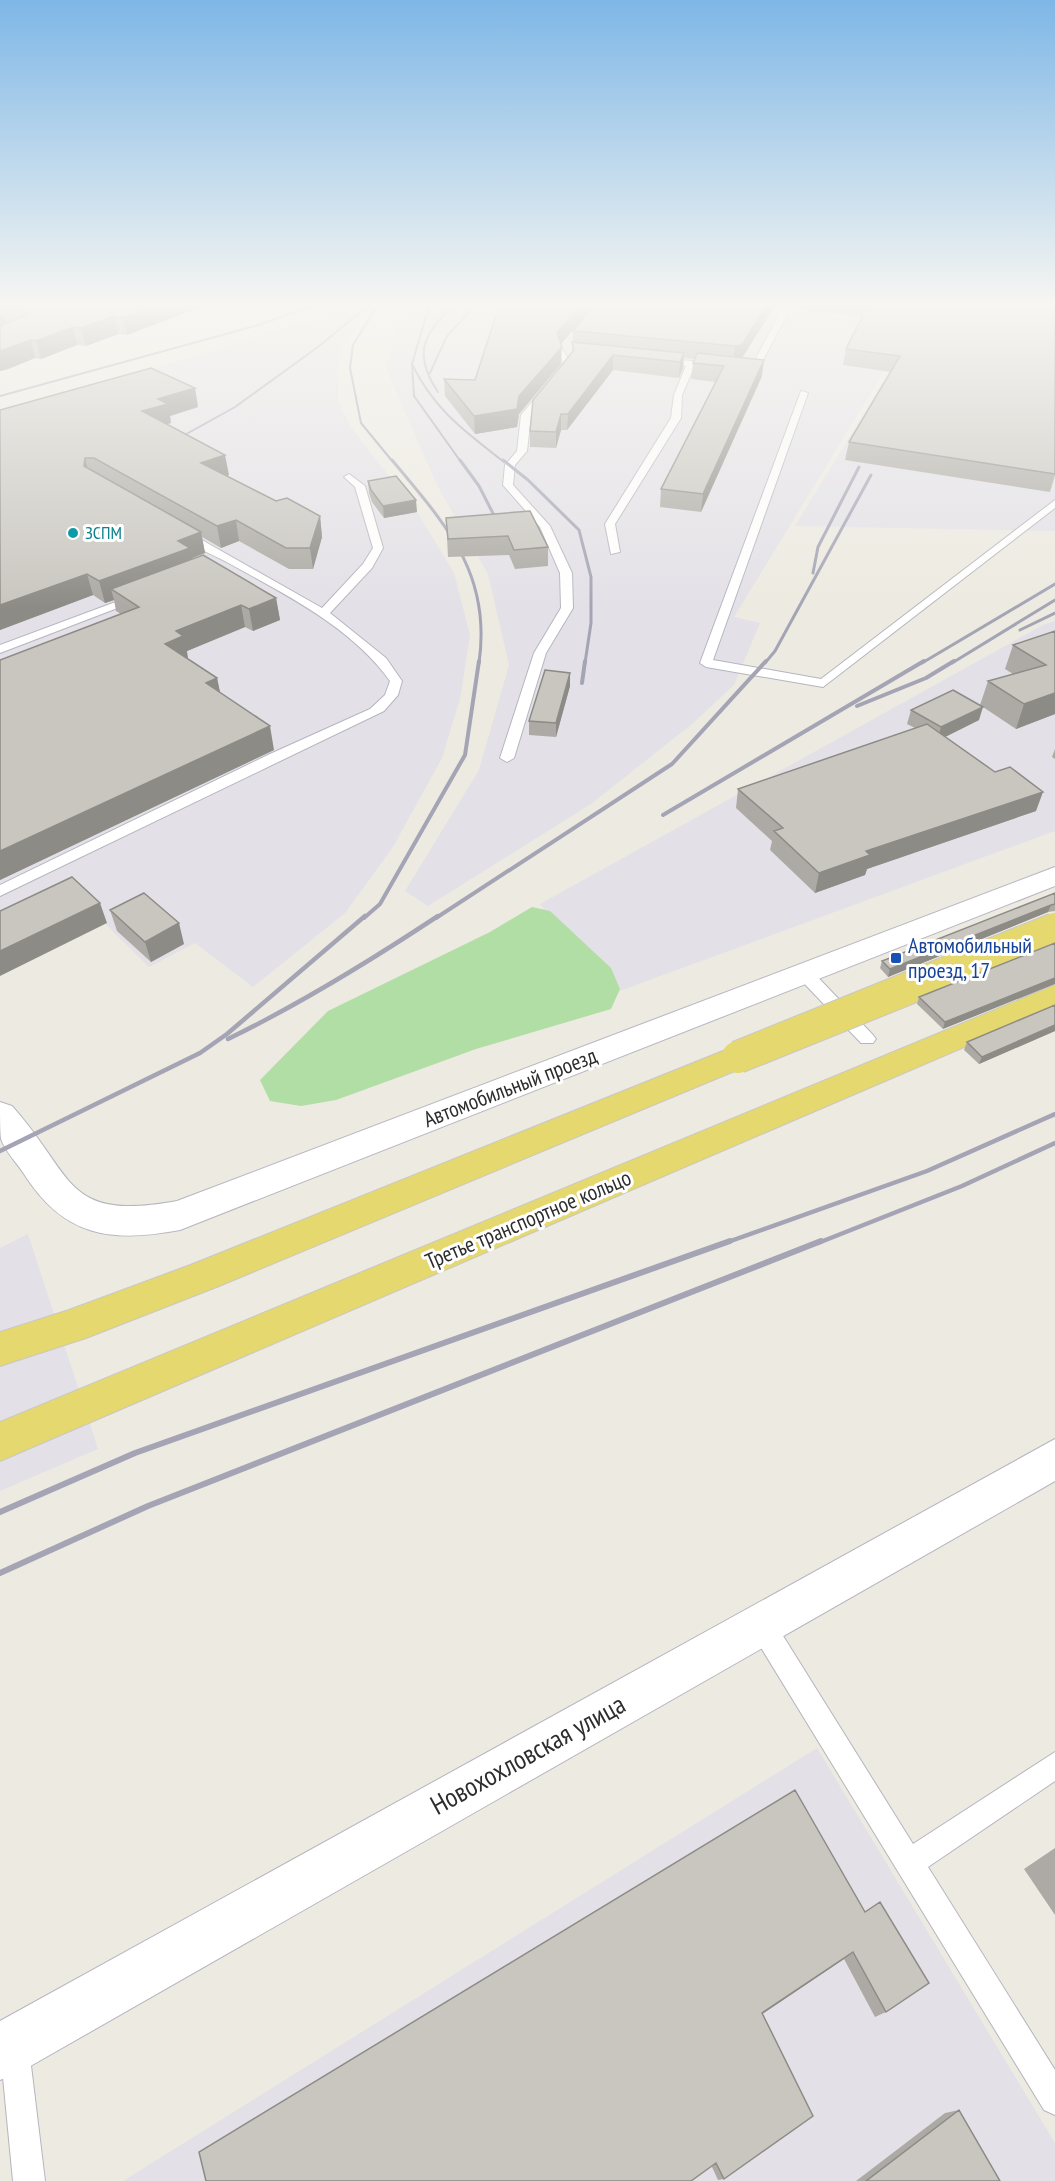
<svg xmlns="http://www.w3.org/2000/svg" width="1055" height="2181" font-family="'PT Sans Narrow',sans-serif">
	<style>
		.industrial { fill: #e3e1e7 }
		.green { fill: #b0dea4 }
		.lines { fill: none; stroke-linecap: round; stroke-linejoin: round }
		.service-casing { stroke: #b5b5bf; stroke-width: 2 }
		.tertiary-casing { stroke: #b5b5bf; stroke-width: 2 }
		.primary-casing { stroke: #c8c8c8; stroke-width: 2 }
		.service { fill: #fff; fill-rule: evenodd }
		.tertiary { fill: #fff; fill-rule: evenodd }
		.primary { fill: #e4d86f; fill-rule: evenodd }
		.rail-far4 { stroke: #a4a4b5; stroke-width: 2 }
		.rail-far3 { stroke: #a4a4b5; stroke-width: 3 }
		.rail-far2 { stroke: #a4a4b5; stroke-width: 4 }
		.rail-far1 { stroke: #a4a4b5; stroke-width: 4.5 }
		.rail { stroke: #a4a4b5; stroke-width: 6 }
		.primary-bridge-casing { stroke: #c8c8c8; stroke-width: 34; stroke-linecap: butt }
		.primary-bridge { stroke: #e4d86f; stroke-width: 32 }
		.wall { fill: #adaaa5 }
		.shaded-wall { fill: #8d8b86 }
		.building { fill: #c9c6c0; stroke: #8d8b86; stroke-width: 1.5 }
		.culture-dot { fill: #0f9aa8; stroke: #fff; stroke-width: 2 }
		.transit-dot { fill: #1a4fb4; stroke: #fff; stroke-width: 2 }
		.labels { text-anchor: middle; stroke-width: 6; stroke-linejoin: round; paint-order: stroke }
		.far-culture-label { font-size: 18px; fill: #0d838f; stroke: #fff; text-anchor: start }
		.transit-label { font-size: 22px; fill: #164399; stroke: #fff; text-anchor: start }
		.street-label { font-size: 22px; fill: #2d2d2d; stroke: #fff }
		.near-street-label { font-size: 27px; fill: #2d2d2d; stroke: #fff }
	</style>
	<rect width="100%" height="100%" fill="#edeae1"/>
	<path class="industrial" d="M 350,303 L 367,312 L 342,349 L 338,371 L 338,399 L 350,426 L 417,512 L 454,573 L 470,635 L 460,699 L 442,758 L 393,847 L 345,913 L 253,987 L 195,943 L 149,967 L 79,898 L 0,936 L 0,412 L 116,380 L 311,320 Z
		M 416,303 L 926,303 L 734,617 L 760,623 L 734,685 L 692,724 L 591,804 L 428,906 L 405,891 L 479,770 L 509,665 L 488,574 L 438,487 L 386,369 L 396,328 Z
		M 931,303 L 1055,303 L 1055,531 L 795,526 Z
		M 1055,621 L 1055,831 L 614,993 L 540,904 L 1043,625 Z
		M 28,1234 L 98,1449 L 0,1491 L 0,1248 Z
		M 817,1748 L 1055,2143 L 1055,2181 L 123,2181 Z"/>
	<path class="green" d="M 532,907 L 550,911 L 611,968 L 620,989 L 611,1009 L 476,1049 L 336,1100 L 301,1106 L 270,1101 L 260,1080 L 328,1011 L 490,932 Z"/>
	<g class="lines">
		<defs>
			<path id="service" d="M 780,303 L 788,303 L 791,307 L 761,364 L 733,371 L 694,367 L 682,395 L 681,418 L 615,524 L 620,552 L 611,554 L 605,524 L 671,418 L 674,395 L 686,366 L 656,361 L 660,358 L 733,365 L 755,360 L 783,307 Z
				M 562,349 L 572,364 L 531,415 L 527,451 L 515,465 L 513,485 L 550,526 L 572,573 L 573,608 L 546,653 L 514,758 L 507,762 L 500,758 L 534,653 L 561,608 L 560,573 L 540,527 L 503,485 L 505,465 L 517,451 L 521,415 L 564,364 L 558,351 Z
				M 801,391 L 808,393 L 713,660 L 821,679 L 1055,500 L 1055,508 L 823,687 L 706,667 L 700,663 Z
				M 349,474 L 365,486 L 383,548 L 372,568 L 330,613 L 386,658 L 402,681 L 398,695 L 384,711 L 0,896 L 0,885 L 270,754 L 370,709 L 385,695 L 390,681 C 352,628 288,596 232,565 C 215,555 191,547 177,533 L 186,531 L 322,608 L 363,564 L 373,548 L 355,487 L 344,477 Z
				M 137,594 L 141,595 L 141,599 L 0,653 L 0,645 Z
				M 804,967 L 810,969 L 873,1035 L 876,1039 L 873,1043 L 861,1043 L 798,977 L 796,973 Z
				M 761,1611 L 770,1615 L 913,1844 L 1055,1752 L 1055,1781 L 928,1867 L 1055,2070 L 1055,2115 L 1044,2110 L 752,1633 L 748,1624 L 752,1615 Z
				M 14,2034 L 25,2038 L 29,2049 L 45,2181 L 13,2181 L 0,2046 L 3,2038 Z"/>
			<path id="tertiary" d="M 1055,867 L 1055,886 L 180,1230 C 111,1243 64,1237 24,1174 C 17,1163 5,1151 1,1139 C 0,1130 0,1113 0,1102 L 12,1106 C 75,1176 63,1222 177,1201 Z
				M 1055,1439 L 1055,1481 L 20,2072 L 0,2080 L 0,2021 Z"/>
			<path id="primary" d="M 1055,985 L 1055,1008 L 0,1461 L 0,1422 Z
				M 738,1045 L 749,1049 L 754,1057 L 749,1065 L 219,1286 L 86,1338 L 0,1366 L 0,1332 L 69,1310 L 193,1264 Z"/>
		</defs>
		<use href="#service" class="service-casing"/>
		<use href="#tertiary" class="tertiary-casing"/>
		<use href="#primary" class="primary-casing"/>
		<use href="#service" class="service"/>
		<use href="#tertiary" class="tertiary"/>
		<use href="#primary" class="primary"/>
		<path class="rail-far4" d="M 379,303 L 353,345 L 350,368 L 361,423 L 393,462
			M 430,303 L 412,364 L 414,396 L 461,462
			M 412,364 C 434,410 466,432 504,462
			M 430,373 L 447,336 L 476,305
			M 438,392 C 411,351 425,333 456,303
			M 0,396 L 255,326 L 321,303
			M 172,442 L 235,407 L 318,347 L 371,303"/>
		<path class="rail-far3" d="M 392,460 C 445,524 492,573 479,663
			M 460,460 L 479,486 L 501,529
			M 503,460 L 528,480 L 579,530 L 591,577 L 591,623 L 585,663
			M 813,573 L 818,547 L 859,467
			M 1020,630 L 1055,613
			M 765,663 L 775,651 L 871,475
			M 922,663 L 1055,584
			M 952,663 L 1055,600"/>
		<path class="rail-far2" d="M 582,683 L 585,661
			M 857,706 L 926,678 L 954,661
			M 663,815 L 924,661
			M 364,918 L 380,904 L 465,755 L 479,661
			M 436,918 L 672,764 L 766,661"/>
		<path class="rail-far1" d="M 228,1039 C 302,1003 370,961 438,916
			M 0,1151 L 200,1053 L 227,1034 L 365,916
			M 725,1243 L 927,1171 L 1055,1114
			M 818,1243 L 962,1186 L 1055,1143"/>
		<path class="rail" d="M 0,1512 L 135,1453 L 730,1241
			M 0,1573 L 148,1506 L 821,1241"/>
		<defs>
			<path id="primary-bridge" d="M 738,1057 L 1055,929"/>
		</defs>
		<use href="#primary-bridge" class="primary-bridge-casing"/>
		<use href="#primary-bridge" class="primary-bridge"/>
	</g>
	<path class="wall" d="M 0,303 L 211,303 L 127,335 L 118,334 L 86,346 L 77,345 L 41,359 L 35,358 L 8,369 L 0,371 Z
		M 596,303 L 561,344 L 561,364 L 519,414 L 517,427 L 475,434 L 445,396 L 444,379 L 475,380 Z
		M 596,303 L 781,303 L 780,308 L 774,307 L 742,358 L 762,376 L 701,512 L 660,507 L 661,489 L 716,382 L 691,379 L 693,363 L 694,359 L 684,358 L 683,368 L 679,378 L 613,370 L 567,430 L 561,430 L 556,448 L 530,447 L 530,431 L 572,353 L 573,331 Z
		M 789,303 L 1055,303 L 1055,475 L 1050,492 L 845,460 L 849,442 L 891,372 L 843,365 L 846,349 L 863,316 L 793,309 Z
		M 195,388 L 198,407 L 170,416 L 171,423 L 167,424 L 229,475 L 225,476 L 276,501 L 320,516 L 322,537 L 313,569 L 289,569 L 239,541 L 221,548 L 202,537 L 205,553 L 192,558 L 276,598 L 280,620 L 253,631 L 245,627 L 187,651 L 187,659 L 217,678 L 220,693 L 274,750 L 0,880 L 0,660 L 121,614 L 116,611 L 114,600 L 105,603 L 93,595 L 0,630 L 0,410 Z
		M 368,481 L 417,512 L 384,518 L 372,502 L 369,493 Z
		M 446,518 L 548,547 L 548,566 L 515,569 L 509,555 L 448,557 Z
		M 1055,631 L 1055,714 L 1016,729 L 980,705 L 988,681 L 1013,674 L 1005,669 L 1013,645 Z
		M 570,673 L 570,686 L 556,737 L 529,735 L 529,721 Z
		M 911,710 L 979,720 L 945,737 L 1036,811 L 867,869 L 865,875 L 815,893 L 770,850 L 772,841 L 736,808 L 738,789 L 915,728 L 907,724 Z
		M 1055,749 L 1055,759 L 1052,757 Z
		M 1055,893 L 1055,911 L 1048,912 L 888,977 L 880,968 L 882,961 Z
		M 110,910 L 184,944 L 151,962 L 117,931 Z
		M 1055,943 L 943,1029 L 917,1004 L 919,997 Z
		M 1055,1005 L 1055,1031 L 979,1064 L 964,1050 L 967,1042 Z
		M 795,1790 L 886,2012 L 875,2017 L 844,1959 L 762,2014 L 724,2179 L 718,2180 L 712,2167 Z
		M 1055,1848 L 1055,1915 L 1024,1869 Z
		M 959,2110 L 1000,2181 L 856,2181 L 945,2113 Z"/>
	<path class="shaded-wall" d="M 162,303 L 211,303 L 127,335 L 123,318 Z
		M 583,303 L 596,303 L 556,350 L 557,333 Z
		M 768,303 L 774,303 L 774,307 L 740,361 L 733,363 L 735,346 Z
		M 4,315 L 9,332 L 0,336 L 0,316 Z
		M 114,316 L 118,334 L 86,346 L 81,328 Z
		M 73,327 L 77,345 L 41,359 L 36,341 Z
		M 31,340 L 35,358 L 8,369 L 0,371 L 0,351 Z
		M 562,347 L 561,364 L 519,414 L 517,427 L 475,434 L 474,416 L 519,396 Z
		M 684,353 L 683,368 L 679,378 L 680,362 Z
		M 613,355 L 613,370 L 567,430 L 568,414 Z
		M 764,360 L 762,376 L 701,512 L 703,494 Z
		M 195,388 L 198,407 L 170,416 L 171,423 L 146,430 L 142,411 L 158,399 Z
		M 561,414 L 561,430 L 556,448 L 556,432 Z
		M 225,455 L 229,475 L 205,484 L 201,463 Z
		M 85,458 L 90,478 L 84,466 Z
		M 416,500 L 417,512 L 384,518 L 383,506 Z
		M 320,516 L 322,537 L 313,569 L 310,548 Z
		M 236,520 L 239,541 L 221,548 L 217,526 Z
		M 201,532 L 205,553 L 192,558 L 195,569 L 111,589 L 114,600 L 105,603 L 99,581 L 178,541 Z
		M 87,574 L 93,595 L 0,630 L 0,605 Z
		M 276,598 L 280,620 L 253,631 L 249,609 Z
		M 241,605 L 245,627 L 187,651 L 188,658 L 170,666 L 165,644 L 176,631 Z
		M 570,673 L 570,686 L 556,737 L 556,723 Z
		M 217,678 L 222,701 L 206,683 Z
		M 1055,693 L 1055,714 L 1016,729 L 1024,704 Z
		M 983,707 L 979,720 L 937,741 L 941,727 Z
		M 270,726 L 274,750 L 0,880 L 0,851 Z
		M 1043,792 L 1036,811 L 867,869 L 865,875 L 815,893 L 819,873 L 866,851 Z
		M 100,903 L 107,923 L 0,976 L 0,951 Z
		M 1051,905 L 1048,912 L 888,977 L 890,969 Z
		M 179,923 L 184,944 L 151,962 L 145,942 Z
		M 1055,978 L 1055,984 L 943,1029 L 945,1022 Z
		M 1055,1025 L 1055,1031 L 979,1064 L 982,1057 Z
		M 853,1952 L 844,1959 L 755,2019 L 762,2013 Z"/>
	<path class="building" d="M 0,303 L 162,303 L 123,318 L 114,316 L 81,328 L 73,327 L 36,341 L 31,340 L 0,351 L 0,326 L 27,315 L 25,310 L 0,306 Z
		M 500,303 L 583,303 L 557,333 L 562,347 L 519,396 L 517,409 L 474,416 L 444,379 L 475,380 Z
		M 596,303 L 768,303 L 742,345 L 735,346 L 573,331 Z
		M 869,303 L 1055,303 L 1055,474 L 849,442 L 900,356 L 846,349 Z
		M 572,342 L 684,353 L 680,362 L 613,355 L 568,414 L 561,414 L 556,432 L 530,431 L 533,400 L 574,350 Z
		M 697,353 L 764,360 L 703,494 L 661,489 L 724,366 L 693,363 Z
		M 151,368 L 195,388 L 158,399 L 168,404 L 142,411 L 225,455 L 201,463 L 276,501 L 287,498 L 320,516 L 310,548 L 286,548 L 236,520 L 217,526 L 94,458 L 85,458 L 84,466 L 201,532 L 178,541 L 190,548 L 99,581 L 87,574 L 0,605 L 0,410 Z
		M 396,476 L 416,500 L 383,506 L 371,490 L 368,481 Z
		M 530,511 L 548,547 L 514,550 L 508,536 L 448,539 L 446,518 Z
		M 203,555 L 276,598 L 249,609 L 241,605 L 176,631 L 183,636 L 165,644 L 217,678 L 206,683 L 270,726 L 0,851 L 0,660 L 139,607 L 111,589 Z
		M 1055,631 L 1055,693 L 1024,704 L 988,681 L 1046,665 L 1013,645 Z
		M 545,670 L 570,673 L 556,723 L 529,721 Z
		M 953,690 L 983,707 L 941,727 L 911,710 Z
		M 927,724 L 995,772 L 1010,767 L 1043,792 L 866,851 L 870,855 L 819,873 L 774,831 L 783,828 L 738,789 Z
		M 72,877 L 100,903 L 0,951 L 0,911 Z
		M 144,893 L 179,923 L 145,942 L 110,910 Z
		M 1055,893 L 1055,904 L 1051,905 L 890,969 L 882,961 Z
		M 1055,943 L 1055,978 L 945,1022 L 919,997 Z
		M 1055,1005 L 1055,1025 L 982,1057 L 967,1042 Z
		M 795,1790 L 865,1912 L 880,1902 L 929,1983 L 886,2012 L 853,1952 L 762,2013 L 813,2116 L 724,2179 L 716,2163 L 691,2181 L 206,2181 L 199,2152 Z
		M 959,2110 L 1000,2181 L 866,2181 Z"/>
	<linearGradient id="sky" x2="0" y2="1"><stop stop-color="#7eb7e6"/><stop offset="0.5" stop-color="#f7f6f2"/><stop offset="1" stop-color="#f7f6f2" stop-opacity="0"/></linearGradient>
	<rect width="1055" height="608" fill="url(#sky)"/>
	<circle class="culture-dot" cx="73" cy="533" r="6"/>
	<rect class="transit-dot" x="890" y="952" width="12" height="12" rx="3"/>
	<g class="labels">
		<g class="far-culture-label">
			<text x="85" y="539">ЗСПМ</text>
		</g>
		<g class="transit-label">
			<text x="908" y="953">Автомобильный<tspan x="908" dy="25">проезд, 17</tspan></text>
		</g>
		<g class="street-label">
			<text transform="translate(510 1087) rotate(-21)" y="8">Автомобильный проезд</text>
			<text transform="translate(528 1219) rotate(-23)" y="8">Третье транспортное кольцо</text>
		</g>
		<g class="near-street-label">
			<text transform="translate(528 1755) rotate(-29)" y="9">Новохохловская улица</text>
		</g>
	</g>
</svg>
